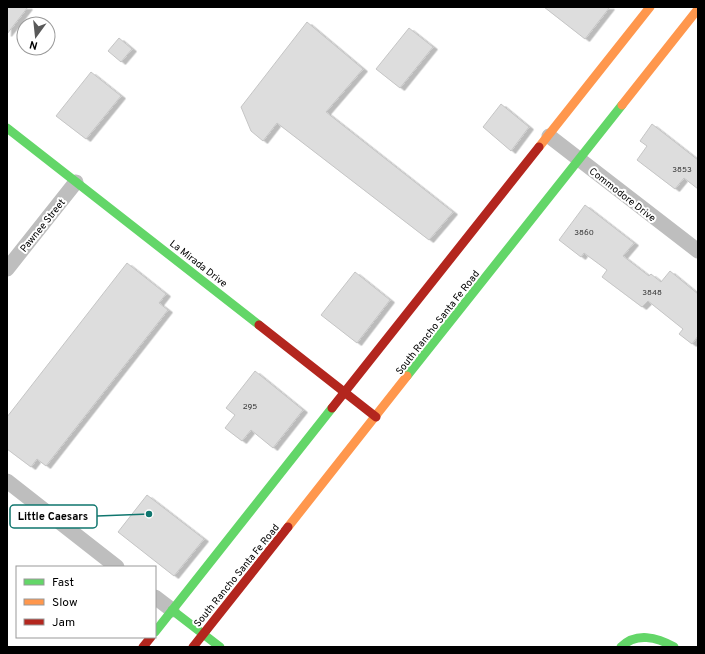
<svg xmlns="http://www.w3.org/2000/svg" width="705" height="654" font-family="Overpass,sans-serif">
	<style>
		.building { fill: #ddd; stroke: #c5c5c5; filter: url(#shadow) }
		.lines { fill: none; stroke-linecap: round; stroke-linejoin: round }
		.street { stroke: #bebebe; stroke-width: 15 }
		.fast { stroke: #63d668; stroke-width: 9 }
		.slow { stroke: #ff974d; stroke-width: 9 }
		.jam { stroke: #b3261e; stroke-width: 9 }
		.labels { text-anchor: middle; stroke-width: 4; stroke-linejoin: round; paint-order: stroke }
		.number-label { font-size: 8px; fill: #373737 }
		.street-label { font-size: 10px; fill: #000; stroke: #fff }
		.leader { fill: none; stroke: #0f766e; stroke-width: 1.5 }
		.callout-dot { fill: #0f766e; stroke: #fff; stroke-width: 1.5 }
		.callout { fill: #fff; stroke: #0f766e; stroke-width: 1.5 }
		.callout-label { font-size: 11px; text-anchor: middle; font-weight: bold; fill: #000 }
	</style>
	<defs>
		<filter id="shadow"><feDropShadow dx="4.5" dy="2.5" stdDeviation="0" flood-color="#0004"/></filter>
	</defs>
	<rect width="100%" height="100%" fill="#fff"/>
	<path class="building" d="M 7,7 L 28,7 L 7,34 Z
		M 544,7 L 610,7 L 585,39 Z
		M 307,22 L 363,69 L 326,112 L 453,212 L 429,240 L 277,123 L 263,141 L 251,131 L 241,107 Z
		M 409,28 L 433,47 L 400,88 L 376,69 Z
		M 119,38 L 132,49 L 121,62 L 108,51 Z
		M 91,72 L 121,96 L 86,139 L 56,116 Z
		M 501,104 L 529,127 L 511,151 L 483,127 Z
		M 652,124 L 698,160 L 698,189 L 684,178 L 675,189 L 637,160 L 647,146 L 640,141 Z
		M 585,205 L 634,243 L 623,256 L 649,276 L 651,274 L 661,282 L 670,271 L 698,294 L 698,336 L 692,344 L 679,334 L 683,329 L 648,301 L 642,307 L 602,277 L 607,270 L 584,253 L 581,257 L 559,240 Z
		M 127,263 L 166,294 L 159,303 L 168,310 L 46,466 L 37,459 L 31,467 L 7,449 L 7,417 Z
		M 355,272 L 390,300 L 357,343 L 321,315 Z
		M 255,371 L 303,410 L 273,448 L 251,430 L 242,441 L 225,428 L 235,415 L 226,408 Z
		M 147,495 L 204,539 L 174,576 L 118,532 Z"/>
	<g class="lines">
		<path class="street" d="M 549,136 L 698,251
			M 7,269 L 76,182
			M 7,481 L 117,567
			M 155,597 L 172,610"/>
		<path class="fast" d="M 7,128 L 259,325
			M 407,376 L 622,105
			M 172,610 L 220,647
			M 155,632 L 332,408
			M 621,647 C 636,632 657,637 674,647"/>
		<path class="slow" d="M 622,105 L 698,9
			M 539,147 L 650,7
			M 288,527 L 407,376"/>
		<path class="jam" d="M 259,325 L 376,417
			M 332,408 L 539,147
			M 143,647 L 151,637
			M 193,647 L 288,527"/>
	</g>
	<g class="labels">
		<g class="number-label">
			<text x="682" y="172">3853</text>
			<text x="584" y="235">3860</text>
			<text x="652" y="295">3848</text>
			<text x="250" y="409">295</text>
		</g>
		<g class="street-label">
			<text transform="translate(623 194) rotate(38)" y="4">Commodore Drive</text>
			<text transform="translate(42 225) rotate(-51)" y="4">Pawnee Street</text>
			<text transform="translate(199 263) rotate(38)" y="4">La Mirada Drive</text>
			<text transform="translate(437 322) rotate(-52)" y="4">South Rancho Santa Fe Road</text>
			<text transform="translate(236 575) rotate(-51)" y="4">South Rancho Santa Fe Road</text>
		</g>
	</g>
	<path class="leader" d="M149 514L97 516"/>
	<circle class="callout-dot" cx="149" cy="514" r="4"/>
	<rect class="callout" x="10" y="505" width="87" height="23" rx="4"/>
	<g class="callout-label">
		<text x="53" y="520">Little Caesars</text>
	</g>
	<rect width="705" height="654" fill="none" stroke="#000000" stroke-width="16"/>
	<rect x="16" y="566" width="140" height="72" fill="#ffffff" stroke="#999999"/>
	<rect x="24" y="579" width="20" height="6" fill="#63d668" stroke="#999999"/>
	<text x="52" y="586" font-size="12" fill="#000000">Fast</text>
	<rect x="24" y="599" width="20" height="6" fill="#ff974d" stroke="#999999"/>
	<text x="52" y="606" font-size="12" fill="#000000">Slow</text>
	<rect x="24" y="619" width="20" height="6" fill="#b3261e" stroke="#999999"/>
	<text x="52" y="626" font-size="12" fill="#000000">Jam</text>
	<g transform="translate(36 36) rotate(195)"><circle r="19" fill="#ffffff" stroke="#999999"/>
	<path d="M0-3L7 15L0 10L-7 15Z" fill="#595959"/>
	<text y="-6" font-size="11" font-weight="bold" text-anchor="middle" fill="#000000">N</text>
	</g>
</svg>
